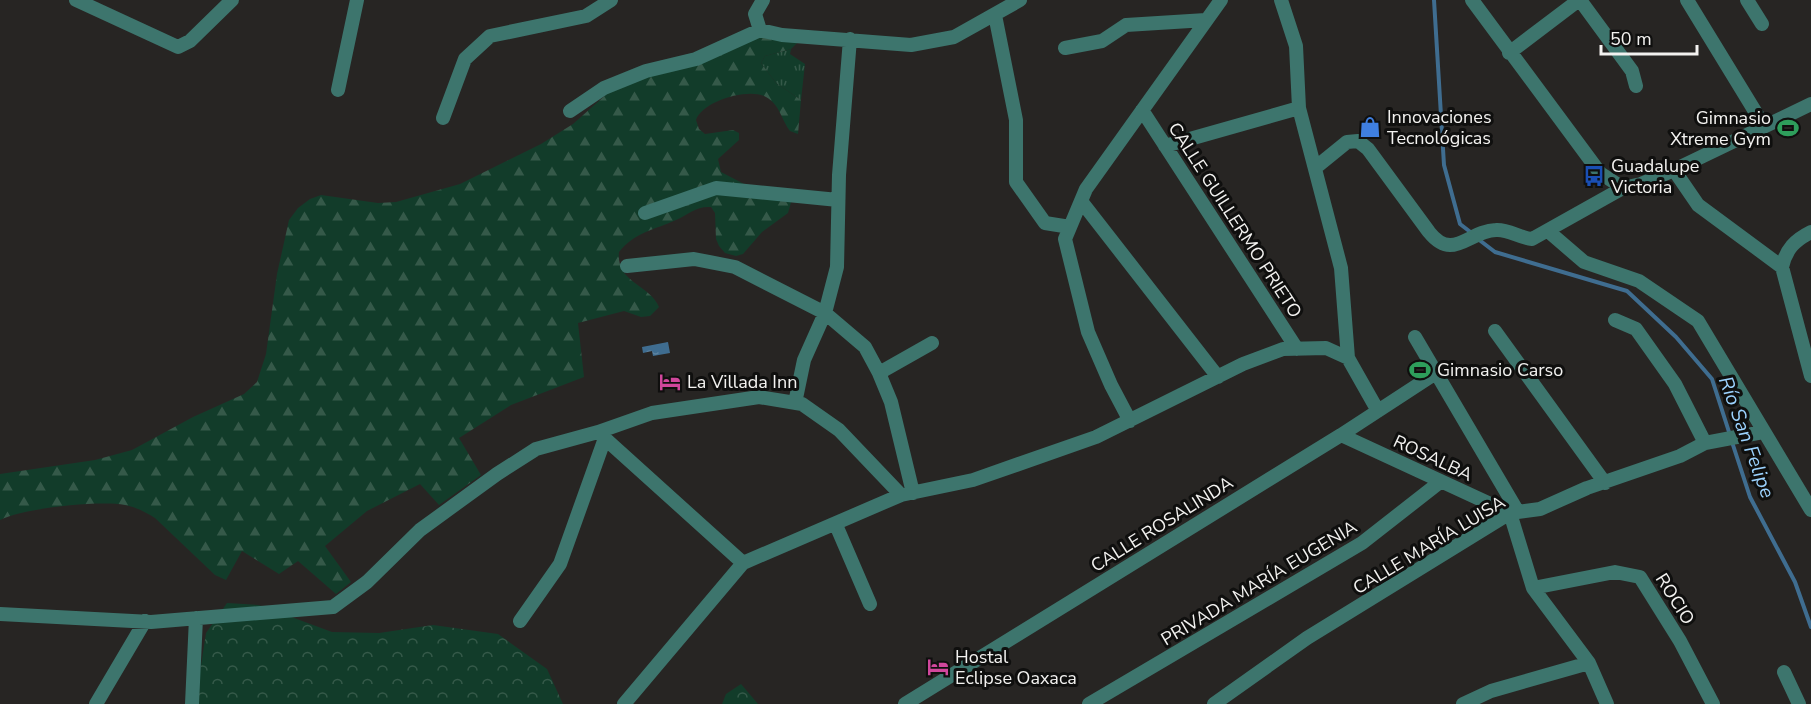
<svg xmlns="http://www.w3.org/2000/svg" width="1811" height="704" font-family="'Nunito Sans',sans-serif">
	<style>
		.grass { fill: url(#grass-tufts) }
		.forest { fill: url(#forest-firs) }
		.park { fill: url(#park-crowns) }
		.water { fill: url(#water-ripples) }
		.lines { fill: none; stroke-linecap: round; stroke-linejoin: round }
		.stream { stroke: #3f6d90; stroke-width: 4 }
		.street { stroke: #3d756d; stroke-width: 14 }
		.labels { text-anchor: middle; stroke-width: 6; stroke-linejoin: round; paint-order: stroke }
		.poi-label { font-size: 18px; fill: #f3f2f0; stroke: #0f0f0e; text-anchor: start }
		.street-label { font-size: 18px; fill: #f3f2f0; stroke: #0f0f0e }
		.water-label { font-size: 20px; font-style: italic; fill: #9bd2fe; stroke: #0f0f0e }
	</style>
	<defs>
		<pattern id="grass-tufts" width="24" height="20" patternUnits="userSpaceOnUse" patternTransform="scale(1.5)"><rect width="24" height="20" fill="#123c2a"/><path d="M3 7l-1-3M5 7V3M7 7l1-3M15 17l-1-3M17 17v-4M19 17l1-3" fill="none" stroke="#355949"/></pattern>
		<pattern id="forest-firs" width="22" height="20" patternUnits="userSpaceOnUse" patternTransform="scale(1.5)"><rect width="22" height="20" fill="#123c2a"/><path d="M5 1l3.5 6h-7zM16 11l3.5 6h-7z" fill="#355949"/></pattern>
		<pattern id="park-crowns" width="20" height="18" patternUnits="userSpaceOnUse" patternTransform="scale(1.5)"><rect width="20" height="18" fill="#123c2a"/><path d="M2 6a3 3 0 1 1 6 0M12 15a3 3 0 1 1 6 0" fill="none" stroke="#355949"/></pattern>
		<pattern id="water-ripples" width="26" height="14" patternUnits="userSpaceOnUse" patternTransform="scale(1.5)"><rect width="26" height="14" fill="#3f6d90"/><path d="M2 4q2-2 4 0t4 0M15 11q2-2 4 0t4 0" fill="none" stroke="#5b82a0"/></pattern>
	</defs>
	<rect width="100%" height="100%" fill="#272523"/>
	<path class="grass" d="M 791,49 L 790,54 L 805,64 L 801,100 L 776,83 L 761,63 L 765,56 Z"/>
	<path class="forest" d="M 772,35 L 798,42 L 791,49 L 765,56 L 761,63 L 776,83 L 801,100 L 798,134 L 790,131 C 781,119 780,105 766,97 C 749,87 702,101 696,120 L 699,129 L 705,134 L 733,130 L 739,133 L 739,140 L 718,159 L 721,172 L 746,185 L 792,199 L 788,213 L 762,232 L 743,254 L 736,256 L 725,253 L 719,246 L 716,239 L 715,213 L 711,207 C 696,206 689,214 676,220 C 654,230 635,232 619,252 C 616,283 649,284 659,307 L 650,316 L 641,317 L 624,311 L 578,323 L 584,377 L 511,405 L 459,438 L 481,475 L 439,505 L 420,484 L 367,511 L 325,546 L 351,582 L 336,594 L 298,561 L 279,574 L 242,551 L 226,580 L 215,575 L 155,518 C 145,512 136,507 125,505 C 99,500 24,508 0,520 L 0,474 L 95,460 L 132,450 L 193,417 L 244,394 L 257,382 L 266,354 L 277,274 L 289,220 L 298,208 L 310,199 L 321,195 L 378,203 L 396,202 L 460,184 L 541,144 L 573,124 L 618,84 L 718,48 Z"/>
	<path class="park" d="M 227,603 L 259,605 L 332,632 L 379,633 L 433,625 L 498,634 L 547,669 L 563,704 L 195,704 L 206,633 Z
		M 741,684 L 758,704 L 722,704 L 726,694 Z"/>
	<path class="water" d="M 668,342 L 670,353 L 653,356 L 652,351 L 643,353 L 642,347 Z"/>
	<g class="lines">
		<path class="stream" d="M 1434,0 L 1444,165 L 1460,224 L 1473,234
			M 1478,239 L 1495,252 L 1627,291 L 1676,337 L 1712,379 L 1730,435
			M 1732,442 L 1750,497 L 1795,582 L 1811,627"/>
		<path class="street" d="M 76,0 L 178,47 L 190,41 L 232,0
			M 763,0 L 755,14 L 760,30 L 782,35 L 911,45 L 954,37 L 1020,0
			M 1281,0 L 1296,46 L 1299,108 L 1341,268 L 1348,358 L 1378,411
			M 1472,0 L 1600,173 L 1623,188
			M 1580,0 L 1632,71 L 1636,86
			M 1687,0 L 1764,126
			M 1747,0 L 1762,24
			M 995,15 L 1016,120 L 1016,182 L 1045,223 L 1070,227
			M 1065,48 L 1102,41 L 1126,25 L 1206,20
			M 1509,53 L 1579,0
			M 338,90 L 357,0
			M 1142,110 L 1297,349
			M 570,111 L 604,88 L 646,71 L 696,59 L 760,30
			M 443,118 L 465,59 L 490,36 L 586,16 L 611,0
			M 1165,146 L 1299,108
			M 1315,168 L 1347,142 L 1358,141 L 1368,149 L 1429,232 C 1453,262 1468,231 1496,230 C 1508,229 1520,238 1532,239 L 1623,188 L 1641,184 L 1674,170 L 1811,104
			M 1674,170 L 1698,205 L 1782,267
			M 1081,201 L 1218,377
			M 645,213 L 716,188 L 838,200
			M 1548,231 L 1584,262 L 1639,281 L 1698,321 L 1811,510
			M 1811,232 C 1795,240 1786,249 1782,267 L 1811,376
			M 627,266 L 694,259 L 735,267 L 825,313 L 865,347 L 879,373 L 891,402 L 913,493
			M 1615,320 L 1636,329 L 1675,384 L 1705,443
			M 1495,331 L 1605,483
			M 1415,337 L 1518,512
			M 879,373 L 932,343
			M 795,403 L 804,360 L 825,313 L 837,267 L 839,175 L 850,39
			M 1130,421 L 1111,385 L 1088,332 L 1065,239 L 1086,189 L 1221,0
			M 600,434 L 743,563
			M 1341,435 L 1510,513 L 1533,588 L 1589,663 L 1607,704
			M 836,525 L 870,604
			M 1533,588 L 1615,572 L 1640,577 L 1680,641 L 1713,704
			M 0,614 L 151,622 L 333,607 L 367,582 L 420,530 L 497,474 L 536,449 L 598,432 L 652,413 L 759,397 L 802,404 L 839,430 L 901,495
			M 520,621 L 560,564 L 605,438
			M 1784,672 L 1799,704
			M 96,704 L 145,621
			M 192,704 L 196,618
			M 624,704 L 743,563 L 901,495 L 973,480 L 1096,437 L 1243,364 L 1283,349 L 1326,348 L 1348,358
			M 905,704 L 1341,435 L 1436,373
			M 1089,704 L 1362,543 L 1440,482
			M 1214,704 L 1307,638 L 1510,513 L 1540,509 L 1587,488 L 1680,456 L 1705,443 L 1763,432
			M 1463,704 L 1491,691 L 1589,663"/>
	</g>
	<defs>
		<symbol id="shop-bare" viewBox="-9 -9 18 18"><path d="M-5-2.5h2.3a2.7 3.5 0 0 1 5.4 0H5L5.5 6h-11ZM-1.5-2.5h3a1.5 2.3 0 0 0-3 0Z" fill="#3f7fe0" stroke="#0f0f0e" stroke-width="2.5" paint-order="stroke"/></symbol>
		<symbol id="stadium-bare" viewBox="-9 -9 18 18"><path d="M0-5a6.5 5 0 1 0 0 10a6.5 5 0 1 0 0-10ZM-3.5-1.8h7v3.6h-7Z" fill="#2e9e5b" stroke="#0f0f0e" stroke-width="2.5" paint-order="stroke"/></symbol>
		<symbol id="bus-bare" viewBox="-9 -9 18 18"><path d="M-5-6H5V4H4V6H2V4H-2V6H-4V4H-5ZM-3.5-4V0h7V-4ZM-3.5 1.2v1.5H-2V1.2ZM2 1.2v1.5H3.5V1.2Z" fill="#1a4fb4" stroke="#0f0f0e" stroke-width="2.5" paint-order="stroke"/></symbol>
		<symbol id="hotel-bare" viewBox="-9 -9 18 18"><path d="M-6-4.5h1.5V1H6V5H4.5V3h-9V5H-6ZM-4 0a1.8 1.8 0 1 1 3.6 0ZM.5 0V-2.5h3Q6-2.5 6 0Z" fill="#d1479c" stroke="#0f0f0e" stroke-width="2.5" paint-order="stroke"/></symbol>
	</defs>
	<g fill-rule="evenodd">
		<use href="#shop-bare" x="1355" y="112" width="30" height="30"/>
		<use href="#stadium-bare" x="1773" y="113" width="30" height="30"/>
		<use href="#bus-bare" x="1579" y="161" width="30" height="30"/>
		<use href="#stadium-bare" x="1405" y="355" width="30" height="30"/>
		<use href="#hotel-bare" x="655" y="367" width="30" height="30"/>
		<use href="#hotel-bare" x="923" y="652" width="30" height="30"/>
	</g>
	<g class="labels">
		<g class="poi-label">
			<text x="1387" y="123">Innovaciones<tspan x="1387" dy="21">Tecnológicas</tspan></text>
			<text x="1771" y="124" text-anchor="end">Gimnasio<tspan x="1771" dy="21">Xtreme Gym</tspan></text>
			<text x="1611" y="172">Guadalupe<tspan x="1611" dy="21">Victoria</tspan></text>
			<text x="1437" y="376">Gimnasio Carso</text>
			<text x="687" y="388">La Villada Inn</text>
			<text x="955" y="663">Hostal<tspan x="955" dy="21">Eclipse Oaxaca</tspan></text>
		</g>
		<g class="street-label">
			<text transform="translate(1235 220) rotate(57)" y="6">CALLE GUILLERMO PRIETO</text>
			<text transform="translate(1433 458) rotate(25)" y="6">ROSALBA</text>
			<text transform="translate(1162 524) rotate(-32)" y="6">CALLE ROSALINDA</text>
			<text transform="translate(1429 545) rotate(-31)" y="6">CALLE MARÍA LUISA</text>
			<text transform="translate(1259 583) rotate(-31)" y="6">PRIVADA MARÍA EUGENIA</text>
			<text transform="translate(1675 599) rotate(58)" y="6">ROCIO</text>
		</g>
		<g class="water-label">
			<text transform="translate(1747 437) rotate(70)" y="7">Río San Felipe</text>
		</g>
	</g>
	<path d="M1601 45v9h96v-9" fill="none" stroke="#f3f2f0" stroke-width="3"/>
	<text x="1610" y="45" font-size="18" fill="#f3f2f0" stroke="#0f0f0e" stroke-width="4.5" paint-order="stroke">50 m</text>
</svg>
